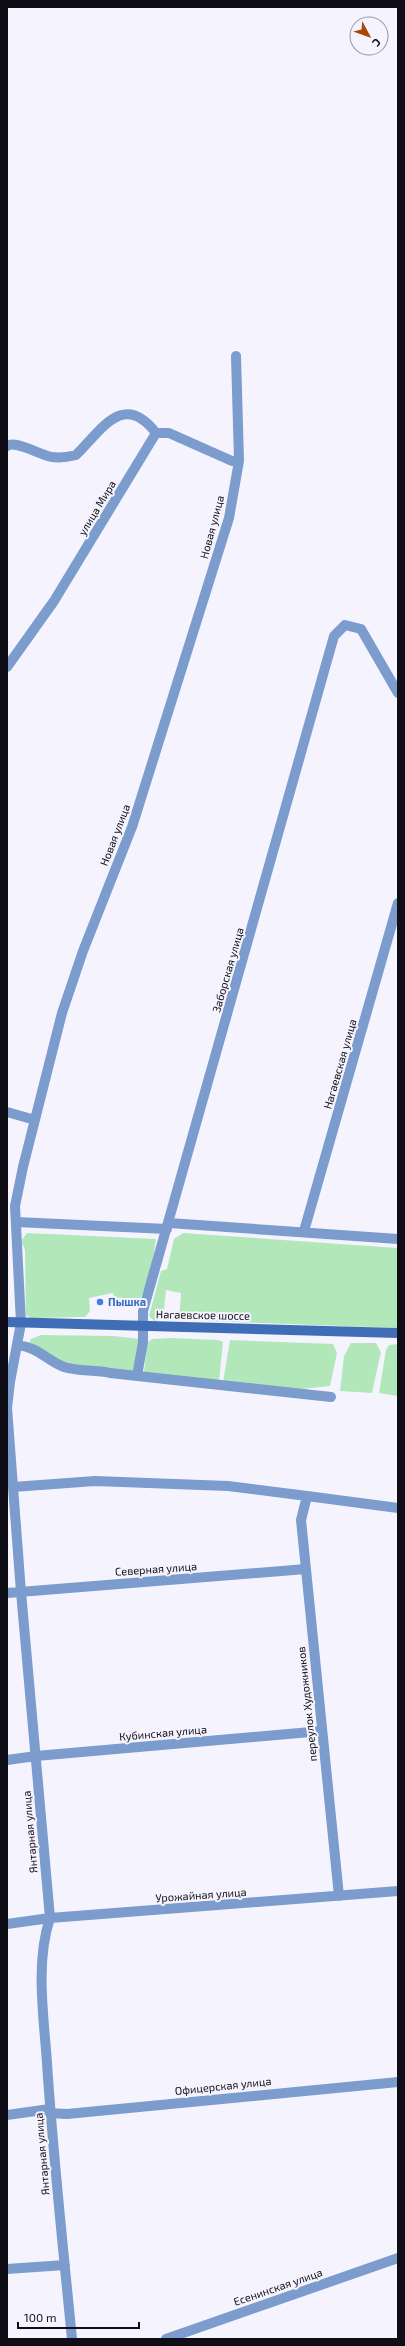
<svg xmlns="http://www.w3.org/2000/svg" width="405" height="2346" font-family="'Exo 2',sans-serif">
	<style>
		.green { fill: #b2e7ba }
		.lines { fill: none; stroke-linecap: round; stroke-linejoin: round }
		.street { stroke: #7b9ccd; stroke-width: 10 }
		.secondary { stroke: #406eb6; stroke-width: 10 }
		.shop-dot { fill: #3f7fe0; stroke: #f5f4fe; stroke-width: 1.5 }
		.labels { text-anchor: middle; stroke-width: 4; stroke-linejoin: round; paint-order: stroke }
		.street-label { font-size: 11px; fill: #0f0e16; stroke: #f5f4fe }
		.shop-label { font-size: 11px; font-weight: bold; fill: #366cbe; stroke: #f5f4fe; text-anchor: start }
	</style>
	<rect width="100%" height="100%" fill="#f5f4fe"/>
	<path class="green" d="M 27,1233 L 156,1239 L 151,1273 L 140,1300 L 114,1297 L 113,1293 L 89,1298 L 90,1311 L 85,1317 L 31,1318 L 26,1315 L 25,1250 L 21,1241 Z
		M 183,1233 L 398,1248 L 398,1328 L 179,1320 L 181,1293 L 166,1290 L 163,1318 L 154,1321 L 149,1316 L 161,1271 L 167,1269 L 174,1239 Z
		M 41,1335 L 113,1336 L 140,1339 L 135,1372 L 80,1367 L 63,1363 L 29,1343 L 31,1339 Z
		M 170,1338 L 219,1340 L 223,1342 L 219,1382 L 144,1373 L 147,1343 L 152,1339 Z
		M 230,1340 L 333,1344 L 337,1353 L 330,1386 L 301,1389 L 223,1382 Z
		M 351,1343 L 376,1343 L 381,1352 L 372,1393 L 340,1391 L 344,1356 Z
		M 398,1344 L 398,1396 L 379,1393 L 386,1350 L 389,1345 Z"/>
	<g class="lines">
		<path class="street" d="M 7,446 C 16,440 40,455 52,457 C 60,458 68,457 76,455 C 101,431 123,390 156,433
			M 7,667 L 54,601 L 156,433 L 169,433 L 232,461 L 239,461
			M 7,1112 L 35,1120
			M 16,1222 L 167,1229
			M 169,1223 L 398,1239
			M 304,1231 L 398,903
			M 17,1345 C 38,1347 46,1360 64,1367 C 79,1372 95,1369 110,1373 L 331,1397
			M 137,1376 L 143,1342 L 143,1311 L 334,636 L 345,625 L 361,629 L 398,693
			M 13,1487 L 95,1481 L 228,1486 L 307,1496
			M 7,1593 L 306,1569
			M 7,1760 L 36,1756 L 322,1731
			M 339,1896 L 301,1520 L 307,1496 L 398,1508
			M 7,1924 L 50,1918 L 398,1891
			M 50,2113 L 67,2114 L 398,2082
			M 7,2115 L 50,2109
			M 7,2269 L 65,2265
			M 72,2339 C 63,2247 53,2155 47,2063 C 44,2018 35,1963 50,1918 L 21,1592 L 7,1408 L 10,1382 L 21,1323 L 15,1206 L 23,1167 L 62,1013 L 83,951 L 132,827 L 229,518 L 239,461 L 236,356
			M 166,2339 L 398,2258"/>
		<path class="secondary" d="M 7,1322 L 398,1333"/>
	</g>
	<circle class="shop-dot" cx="100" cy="1302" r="4"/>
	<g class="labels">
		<g class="street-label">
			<text transform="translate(97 508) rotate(-59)" y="4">улица Мира</text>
			<text transform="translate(212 527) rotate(-75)" y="4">Новая улица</text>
			<text transform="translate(115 835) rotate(-69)" y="4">Новая улица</text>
			<text transform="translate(228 970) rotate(-74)" y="4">Заборская улица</text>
			<text transform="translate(340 1064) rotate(-74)" y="4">Нагаевская улица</text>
			<text transform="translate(203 1315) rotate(1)" y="4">Нагаевское шоссе</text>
			<text transform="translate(156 1569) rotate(-4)" y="4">Северная улица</text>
			<text transform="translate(307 1704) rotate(-96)" y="4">переулок Художников</text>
			<text transform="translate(163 1733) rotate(-5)" y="4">Кубинская улица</text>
			<text transform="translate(30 1832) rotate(-95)" y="4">Янтарная улица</text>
			<text transform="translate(201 1895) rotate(-4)" y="4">Урожайная улица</text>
			<text transform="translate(223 2086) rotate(-6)" y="4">Офицерская улица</text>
			<text transform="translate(42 2154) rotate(-95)" y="4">Янтарная улица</text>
			<text transform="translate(278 2287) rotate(-19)" y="4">Есенинская улица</text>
		</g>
		<g class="shop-label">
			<text x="108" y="1306">Пышка</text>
		</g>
	</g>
	<rect width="405" height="2346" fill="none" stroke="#0f0e16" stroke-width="16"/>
	<g transform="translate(369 36) rotate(131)"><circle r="19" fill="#f5f4fe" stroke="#9998a1"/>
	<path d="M0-3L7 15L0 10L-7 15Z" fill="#aa470b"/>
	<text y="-6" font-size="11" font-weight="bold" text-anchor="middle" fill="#0f0e16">С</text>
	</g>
	<path d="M18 2322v6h121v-6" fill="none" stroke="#0f0e16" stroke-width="2"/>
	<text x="24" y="2322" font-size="12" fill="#0f0e16" stroke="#f5f4fe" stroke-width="3" paint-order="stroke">100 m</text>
</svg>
